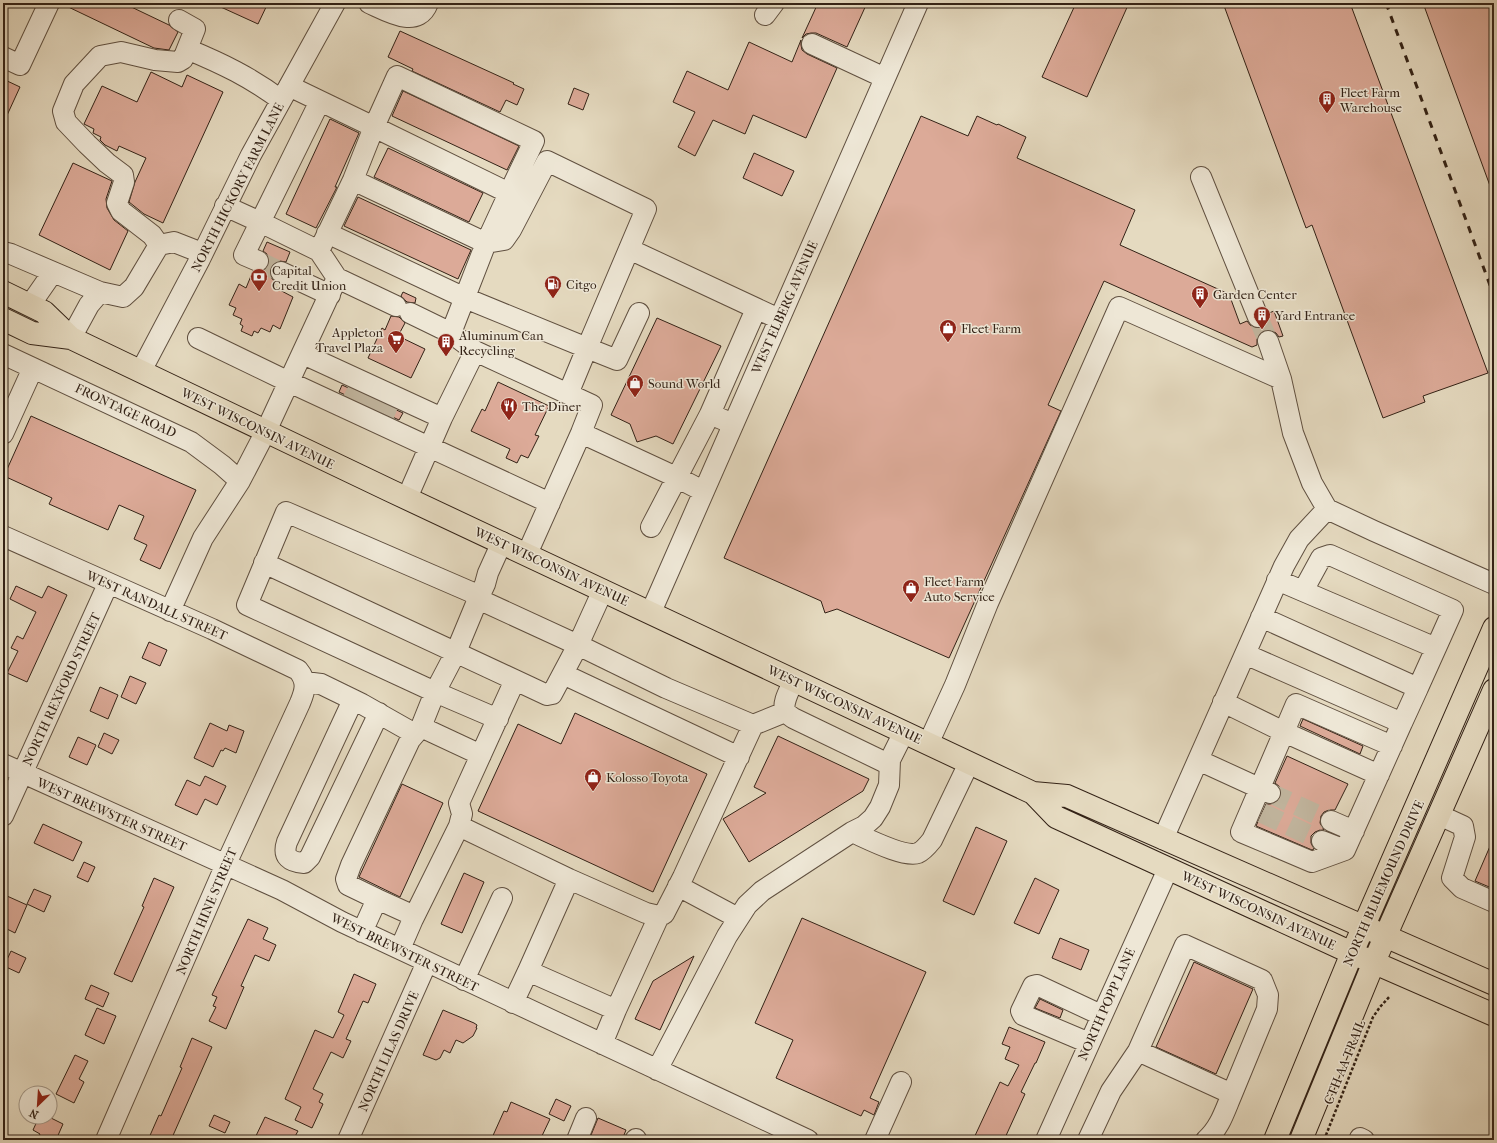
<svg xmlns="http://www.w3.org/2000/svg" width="1497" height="1143" font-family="'IM FELL French Canon',serif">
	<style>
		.building { fill: #dcaa98; stroke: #332216 }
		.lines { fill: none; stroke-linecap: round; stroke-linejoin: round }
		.minor-tunnel { stroke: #c1b59e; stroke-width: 20; stroke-dasharray: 20 10; stroke-linecap: butt }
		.minor-casing { stroke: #605040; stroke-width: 22 }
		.major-casing { stroke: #332216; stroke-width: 24 }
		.path { stroke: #332216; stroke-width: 2.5; stroke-dasharray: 3 2; stroke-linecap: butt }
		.minor { stroke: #eee7d6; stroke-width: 20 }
		.major { stroke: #e5dac0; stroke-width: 22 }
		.rail { stroke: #332216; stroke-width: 3; stroke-dasharray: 7 7; stroke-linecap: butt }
		.labels { text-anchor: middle; stroke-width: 3; stroke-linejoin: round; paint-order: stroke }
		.poi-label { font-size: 13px; fill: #332216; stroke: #eee7d6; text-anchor: start }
		.street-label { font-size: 13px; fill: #332216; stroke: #eee7d6 }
	</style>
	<rect width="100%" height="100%" fill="#e5dac0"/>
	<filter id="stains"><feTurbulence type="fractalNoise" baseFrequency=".005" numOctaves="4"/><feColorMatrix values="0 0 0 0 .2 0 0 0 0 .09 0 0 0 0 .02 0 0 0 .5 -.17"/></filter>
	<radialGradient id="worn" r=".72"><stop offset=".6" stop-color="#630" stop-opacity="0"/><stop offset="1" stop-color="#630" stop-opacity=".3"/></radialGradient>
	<path class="building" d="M 60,3 L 123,3 L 169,25 L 178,32 L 169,50 L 154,48 Z
		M 212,3 L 268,3 L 258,24 Z
		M 818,3 L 867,3 L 847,47 L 816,33 L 811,33 L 806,34 L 802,38 Z
		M 1076,3 L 1129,3 L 1087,97 L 1042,77 Z
		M 1223,3 L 1350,3 L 1488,373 L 1423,396 L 1425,402 L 1383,418 L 1312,225 L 1306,228 Z
		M 1423,3 L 1494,3 L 1494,194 L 1493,194 Z
		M 400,31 L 514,83 L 513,84 L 524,89 L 517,105 L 506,100 L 500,112 L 412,71 L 413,69 L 388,57 Z
		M 801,40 L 801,45 L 802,50 L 807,54 L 837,68 L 806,138 L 753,115 L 745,134 L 713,120 L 695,156 L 678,147 L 695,112 L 673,102 L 687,71 L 728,90 L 749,42 L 792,62 Z
		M 151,72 L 182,87 L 187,75 L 223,92 L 163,223 L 144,214 L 129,202 L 135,182 L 146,158 L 119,146 L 117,151 L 105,145 L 100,140 L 101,137 L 93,133 L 94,129 L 84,124 L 102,86 L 137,102 Z
		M 3,79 L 20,87 L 3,124 Z
		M 574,88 L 589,94 L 583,110 L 568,104 Z
		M 403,91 L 519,146 L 507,170 L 392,116 Z
		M 921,116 L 968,136 L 977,116 L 997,125 L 998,124 L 1026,137 L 1017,158 L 1135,210 L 1120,245 L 1229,294 L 1240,324 L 1247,321 L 1251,326 L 1256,328 L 1262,328 L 1267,324 L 1269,319 L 1269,313 L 1274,311 L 1283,336 L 1279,337 L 1276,333 L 1271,330 L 1264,330 L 1259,334 L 1257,338 L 1257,345 L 1252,347 L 1104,281 L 1048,405 L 1061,411 L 949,658 L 837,609 L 825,613 L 821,601 L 724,558 Z
		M 330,119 L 359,133 L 335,187 L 337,187 L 316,228 L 286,214 Z
		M 388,148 L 483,193 L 469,222 L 374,177 Z
		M 754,153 L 794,171 L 782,196 L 743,178 Z
		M 73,163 L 112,181 L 106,199 L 107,208 L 114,220 L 128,231 L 110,270 L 39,235 Z
		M 358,197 L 471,250 L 458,279 L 344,226 Z
		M 267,242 L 290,252 L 286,262 L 280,261 L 274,263 L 271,267 L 270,273 L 271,278 L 276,282 L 274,287 L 293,297 L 280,329 L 273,325 L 270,332 L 261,328 L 258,333 L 254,331 L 252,336 L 241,331 L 243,326 L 240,324 L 242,319 L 233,315 L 236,308 L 229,305 L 239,284 L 246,288 L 253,271 L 260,272 L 265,270 L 268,266 L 269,259 L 267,254 L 263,251 Z
		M 403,292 L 416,298 L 415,303 L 407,302 L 401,296 Z
		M 391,316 L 399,317 L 405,323 L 398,336 L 425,349 L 411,378 L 368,358 L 382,328 L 385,330 Z
		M 657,318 L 721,346 L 673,444 L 656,436 L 637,442 L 630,424 L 611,415 Z
		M 498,382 L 549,406 L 535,435 L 539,436 L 528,458 L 521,455 L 517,463 L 506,458 L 510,449 L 471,431 L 482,409 L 485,411 Z
		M 342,385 L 403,413 L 399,420 L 339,392 Z
		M 31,416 L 196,490 L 160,569 L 140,560 L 147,545 L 134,539 L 144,516 L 119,505 L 108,530 L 49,504 L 52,498 L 4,476 Z
		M 16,586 L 42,598 L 48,586 L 67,595 L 27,682 L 7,673 L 18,651 L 11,648 L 17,636 L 23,639 L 36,612 L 10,599 Z
		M 149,642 L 167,650 L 160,666 L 142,658 Z
		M 130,676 L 146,683 L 136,704 L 121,697 Z
		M 100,687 L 118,695 L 108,719 L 90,711 Z
		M 575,713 L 707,774 L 653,892 L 478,811 L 518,724 L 561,744 Z
		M 1303,719 L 1363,746 L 1360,754 L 1300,726 Z
		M 210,723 L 227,731 L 229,725 L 244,731 L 236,753 L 225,748 L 223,751 L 221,750 L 213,767 L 194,758 Z
		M 104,733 L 119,740 L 112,754 L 98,747 Z
		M 778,736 L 869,779 L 863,791 L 749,862 L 723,819 L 766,793 L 754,787 Z
		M 78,737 L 96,745 L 87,765 L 69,757 Z
		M 1287,756 L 1348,784 L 1335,810 L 1329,810 L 1324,812 L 1321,816 L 1320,823 L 1324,830 L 1320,830 L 1315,832 L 1311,836 L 1311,843 L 1314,849 L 1312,850 L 1256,826 L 1266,804 L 1271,804 L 1276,803 L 1281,797 L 1281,792 L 1280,787 L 1275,783 Z
		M 205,776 L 226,786 L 217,805 L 205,799 L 197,815 L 175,805 L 187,780 L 200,786 Z
		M 402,784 L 443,803 L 400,897 L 359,877 Z
		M 43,824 L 82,842 L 73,861 L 34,843 Z
		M 976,827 L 1007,841 L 974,915 L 943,901 Z
		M 1494,837 L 1494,889 L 1475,881 Z
		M 84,862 L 95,867 L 88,882 L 77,877 Z
		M 464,873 L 484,882 L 462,933 L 441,924 Z
		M 154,878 L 174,887 L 132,982 L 114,974 L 144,907 L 142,906 Z
		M 1035,878 L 1059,890 L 1039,934 L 1014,923 Z
		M 34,889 L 51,896 L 44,912 L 27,904 Z
		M 7,896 L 27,905 L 15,933 L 3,927 L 3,905 Z
		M 802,918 L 926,972 L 870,1098 L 879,1102 L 874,1115 L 864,1110 L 861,1116 L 776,1078 L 793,1040 L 755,1023 Z
		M 248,919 L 268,928 L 263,939 L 276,945 L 269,961 L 255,955 L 241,986 L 244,987 L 226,1029 L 209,1021 L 216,1007 L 213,1006 L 217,997 L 212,995 Z
		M 1060,938 L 1089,950 L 1081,970 L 1052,958 Z
		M 11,951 L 26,958 L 19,973 L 4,966 Z
		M 694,956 L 660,1030 L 635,1019 L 653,981 Z
		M 1194,962 L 1253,989 L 1216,1074 L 1156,1047 Z
		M 354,974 L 376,984 L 368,1003 L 363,1001 L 346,1039 L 351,1041 L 343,1058 L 331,1052 L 313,1089 L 323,1094 L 319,1102 L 323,1104 L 312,1128 L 295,1120 L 301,1107 L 285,1099 L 315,1030 L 333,1038 L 344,1015 L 338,1012 Z
		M 91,985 L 109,993 L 103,1007 L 85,999 Z
		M 1040,999 L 1063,1010 L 1060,1018 L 1035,1008 Z
		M 97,1008 L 116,1016 L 104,1044 L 85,1035 Z
		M 443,1010 L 474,1023 L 477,1025 L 476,1028 L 477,1028 L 473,1036 L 463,1043 L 456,1040 L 450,1053 L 444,1050 L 440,1058 L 436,1060 L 423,1055 Z
		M 1009,1027 L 1045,1042 L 1036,1063 L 1035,1063 L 1021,1092 L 1025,1094 L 1004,1140 L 973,1140 L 1000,1082 L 1008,1086 L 1019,1065 L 1005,1059 L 1010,1047 L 1002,1044 Z
		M 192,1038 L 212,1047 L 171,1140 L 148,1140 L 159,1115 L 161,1116 L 182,1068 L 180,1067 Z
		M 75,1055 L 88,1061 L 79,1079 L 84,1082 L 74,1103 L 56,1094 Z
		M 556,1099 L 571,1106 L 564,1121 L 549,1114 Z
		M 511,1102 L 550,1119 L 540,1140 L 491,1140 L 504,1111 L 507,1112 Z
		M 214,1115 L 230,1122 L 225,1133 L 209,1126 Z
		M 39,1117 L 49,1117 L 63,1124 L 56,1140 L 37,1140 L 40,1134 L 33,1130 Z
		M 265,1117 L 298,1131 L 293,1140 L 254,1140 Z
		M 598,1118 L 626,1130 L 622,1140 L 589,1140 Z"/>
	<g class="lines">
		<path class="minor-tunnel" d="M 258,261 L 281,272
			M 1258,317 L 1268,341
			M 351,403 L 358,389
			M 368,411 L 374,396
			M 383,418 L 389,403
			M 1270,793 L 1331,821
			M 1262,813 L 1322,841"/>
		<defs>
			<path id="minor" d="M 369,3 C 387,11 418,30 428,3
				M 765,15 L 774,3
				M 812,44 L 885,78
				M 187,49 C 223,64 250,77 281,100
				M 3,57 L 20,65 L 49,3
				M 289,86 L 374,127 L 353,180 L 319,251
				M 1201,177 L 1258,317
				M 225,206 L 260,222 L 319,251 L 337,278
				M 327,233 L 465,298 L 587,348 L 646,209 L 547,161 L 511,230 L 504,240 L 486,243 L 353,180
				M 159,245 L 152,235 L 121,211 L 117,203 L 124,182 L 123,175 L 107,163 L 87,144 L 66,122 L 63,111 L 74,84 L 100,56 L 121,52 L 155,60 L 178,62 L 183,59 L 195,29 L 179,20
				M 629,249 L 779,319
				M 3,252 L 11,254 L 100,292
				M 258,261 L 244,255 L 320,101
				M 281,272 L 330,295
				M 30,305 L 53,272
				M 410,313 L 451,333 L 475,351
				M 451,333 L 486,243 L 509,193 L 374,127 L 397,76 L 534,141 L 509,193
				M 71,338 L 89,305 L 100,292 L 123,297 L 134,287 L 159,245 L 174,242 L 202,253
				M 198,338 L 289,382 L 550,503
				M 1268,341 L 1281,379 L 1293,433 L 1312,483 L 1327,509 L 1374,531 L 1494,584
				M 3,354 L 191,442 L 222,465 L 240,481
				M 303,354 L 442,418
				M 141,371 L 200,259 L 251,155 L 335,3
				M 568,394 L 587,348 L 617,360 L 639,313
				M 710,414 L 756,309
				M 581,433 L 676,477 L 703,491
				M 3,434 L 33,368
				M 407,498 L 442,418 L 475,351 L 592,405 L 581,433 L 527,554
				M 651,527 L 710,414 L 733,424
				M 3,536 L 212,629 L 298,670 C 308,682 305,691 300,703 L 226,864 L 106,1140
				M 502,542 L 488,573 L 485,584 L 478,599 L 578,645 L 603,590
				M 264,563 L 515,680
				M 1303,591 L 1321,558 L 1330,555 L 1453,610 L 1436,648
				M 170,611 L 203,538 L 240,481 L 266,431 L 337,278 L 396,306
				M 651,612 L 918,3
				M 1261,617 L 1418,688 L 1436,648 L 1277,580
				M 563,674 L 739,757
				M 794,680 C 790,690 782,701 785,712 L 793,718 L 882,761 L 886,763 L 890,760 L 904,732
				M 305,682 L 321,684 L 362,704 L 415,734
				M 353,700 L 287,842 C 282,857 290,862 304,863 L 310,857 L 379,713
				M 1223,702 L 1284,732 L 1241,832 L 1312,862 L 1345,850 L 1402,723 L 1245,654
				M 1402,723 L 1418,688
				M 753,725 L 666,688 L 578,645 L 552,694 L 547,695 L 515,680 L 459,803 L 462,814 L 459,826 L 569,879 L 646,913 L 659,916 L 664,914 L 683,877 L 753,725 L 785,712
				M 421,727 L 481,755
				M 928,744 L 955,685 L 988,603 L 1119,307 L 1281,379
				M 1198,760 L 1270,793
				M 3,764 L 282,890 L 342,922 L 808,1140
				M 1379,775 L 1284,732 L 1296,704 L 1392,746
				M 1439,815 L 1463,826 L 1465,837 L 1452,878 L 1462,888 L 1494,902
				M 3,816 L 108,584
				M 1331,821 L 1354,831
				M 852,832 C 866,838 904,858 918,853 C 923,851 928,845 932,840 L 969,763
				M 1163,839 L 1284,566 L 1299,539 L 1327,509
				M 1322,841 L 1345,850
				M 678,886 L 738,918
				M 377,899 L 410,914 L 413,919 L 400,949
				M 413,919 L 459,826
				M 362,932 L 377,899 L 348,885 L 346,879 L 351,865 L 410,740 L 421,727 L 435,692 L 456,652 L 478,599 L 471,592 L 286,512 L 247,605 L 435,692 L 498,719
				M 1185,945 L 1262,980 L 1268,995 L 1267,1009 L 1232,1094 L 1138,1051 Z
				M 528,971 L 569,879
				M 464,980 L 502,898
				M 513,1003 L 528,971 L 616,1010 L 602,1044
				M 616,1010 L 659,916
				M 1089,1043 L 1023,1015 L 1021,1011 L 1033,986 L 1037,985 L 1101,1015
				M 657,1070 L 727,936 L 747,905 L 762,891 L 852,832 L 864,826 L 873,818 L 880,807 L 889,785 L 890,760
				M 1360,1138 L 1364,1140
				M 348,1140 L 427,962
				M 577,1140 L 586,1118
				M 635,1140 L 636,1139
				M 875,1140 L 901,1082
				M 1046,1140 L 1168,869
				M 1088,1140 L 1111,1091 L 1138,1051
				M 1206,1140 C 1220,1128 1225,1110 1232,1094"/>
			<path id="major" d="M 3,292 L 44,312 L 71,338
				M 3,319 L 32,333 L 71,338 L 389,490 L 1033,793 L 1067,796 L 1494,984
				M 1033,793 L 1056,817 L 1352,953 L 1494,1015
				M 1275,1140 L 1352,953 L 1494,628
				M 1301,1140 L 1374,962 L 1494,690"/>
		</defs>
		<use href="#minor" class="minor-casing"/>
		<use href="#major" class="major-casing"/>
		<path class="path" d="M 1324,1140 L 1373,1017 L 1380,1007 L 1390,996"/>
		<use href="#minor" class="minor"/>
		<use href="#major" class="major"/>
		<path class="rail" d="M 1386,3 L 1494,296"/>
	</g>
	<defs>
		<symbol id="building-pin" viewBox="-11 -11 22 30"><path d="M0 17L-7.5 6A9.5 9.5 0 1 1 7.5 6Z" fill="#8f2418" stroke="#eee7d6"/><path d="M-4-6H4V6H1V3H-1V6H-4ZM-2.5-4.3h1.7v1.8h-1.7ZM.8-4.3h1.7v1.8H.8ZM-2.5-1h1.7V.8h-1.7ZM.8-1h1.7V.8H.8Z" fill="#fff"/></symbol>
		<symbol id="bank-pin" viewBox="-11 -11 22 30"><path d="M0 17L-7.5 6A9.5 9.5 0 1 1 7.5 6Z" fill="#8f2418" stroke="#eee7d6"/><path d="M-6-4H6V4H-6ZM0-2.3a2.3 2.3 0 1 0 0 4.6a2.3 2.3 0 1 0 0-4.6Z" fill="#fff"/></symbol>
		<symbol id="fuel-pin" viewBox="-11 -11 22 30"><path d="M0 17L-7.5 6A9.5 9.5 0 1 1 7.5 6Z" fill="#8f2418" stroke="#eee7d6"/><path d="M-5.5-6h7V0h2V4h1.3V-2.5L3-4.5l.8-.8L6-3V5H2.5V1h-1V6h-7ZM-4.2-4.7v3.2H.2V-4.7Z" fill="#fff"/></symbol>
		<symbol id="shop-pin" viewBox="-11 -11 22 30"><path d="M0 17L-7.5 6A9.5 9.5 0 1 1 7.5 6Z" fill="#8f2418" stroke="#eee7d6"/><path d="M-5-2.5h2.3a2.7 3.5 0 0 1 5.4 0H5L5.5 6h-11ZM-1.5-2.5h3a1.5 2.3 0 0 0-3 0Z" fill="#fff"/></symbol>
		<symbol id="supermarket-pin" viewBox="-11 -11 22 30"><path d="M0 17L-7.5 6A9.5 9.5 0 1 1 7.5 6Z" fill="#8f2418" stroke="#eee7d6"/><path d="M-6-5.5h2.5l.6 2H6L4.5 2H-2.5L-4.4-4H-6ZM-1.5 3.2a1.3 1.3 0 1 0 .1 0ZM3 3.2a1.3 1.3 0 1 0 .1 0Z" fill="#fff"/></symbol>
		<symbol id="restaurant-pin" viewBox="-11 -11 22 30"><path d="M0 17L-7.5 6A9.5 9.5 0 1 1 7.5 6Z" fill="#8f2418" stroke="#eee7d6"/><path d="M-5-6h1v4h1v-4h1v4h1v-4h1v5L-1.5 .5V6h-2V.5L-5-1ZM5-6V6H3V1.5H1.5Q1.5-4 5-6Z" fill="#fff"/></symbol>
	</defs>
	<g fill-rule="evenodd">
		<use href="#building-pin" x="1317" y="89" width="20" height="27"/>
		<use href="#bank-pin" x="249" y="267" width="20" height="27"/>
		<use href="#fuel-pin" x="543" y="274" width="20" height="27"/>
		<use href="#building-pin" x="1190" y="284" width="20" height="27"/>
		<use href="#building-pin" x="1252" y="305" width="20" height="27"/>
		<use href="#shop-pin" x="938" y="318" width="20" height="27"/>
		<use href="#supermarket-pin" x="386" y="329" width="20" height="27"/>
		<use href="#building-pin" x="436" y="332" width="20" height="27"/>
		<use href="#shop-pin" x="625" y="373" width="20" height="27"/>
		<use href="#restaurant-pin" x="499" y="396" width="20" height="27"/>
		<use href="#shop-pin" x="901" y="578" width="20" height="27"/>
		<use href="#shop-pin" x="583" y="767" width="20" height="27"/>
	</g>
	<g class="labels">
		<g class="poi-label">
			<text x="1340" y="97">Fleet Farm<tspan x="1340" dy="15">Warehouse</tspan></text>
			<text x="272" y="275">Capital<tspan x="272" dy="15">Credit Union</tspan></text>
			<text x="566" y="289">Citgo</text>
			<text x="1213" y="299">Garden Center</text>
			<text x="1275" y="320">Yard Entrance</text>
			<text x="961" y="333">Fleet Farm</text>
			<text x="383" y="337" text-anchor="end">Appleton<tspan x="383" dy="15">Travel Plaza</tspan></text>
			<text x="459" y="340">Aluminum Can<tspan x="459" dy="15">Recycling</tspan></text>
			<text x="648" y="388">Sound World</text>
			<text x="522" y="411">The Diner</text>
			<text x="924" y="586">Fleet Farm<tspan x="924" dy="15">Auto Service</tspan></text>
			<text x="606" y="782">Kolosso Toyota</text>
		</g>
		<g class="street-label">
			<text transform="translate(237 187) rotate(-63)" y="5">NORTH HICKORY FARM LANE</text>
			<text transform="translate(784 307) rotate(-66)" y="5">WEST ELBERG AVENUE</text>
			<text transform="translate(126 410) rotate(25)" y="5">FRONTAGE ROAD</text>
			<text transform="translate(258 428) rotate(26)" y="5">WEST WISCONSIN AVENUE</text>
			<text transform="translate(552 566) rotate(25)" y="5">WEST WISCONSIN AVENUE</text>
			<text transform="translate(157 605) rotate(24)" y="5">WEST RANDALL STREET</text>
			<text transform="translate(61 689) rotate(-65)" y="5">NORTH REXFORD STREET</text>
			<text transform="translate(845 704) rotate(25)" y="5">WEST WISCONSIN AVENUE</text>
			<text transform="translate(112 814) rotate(24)" y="5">WEST BREWSTER STREET</text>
			<text transform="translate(1383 883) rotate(-66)" y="5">NORTH BLUEMOUND DRIVE</text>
			<text transform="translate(1259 910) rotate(25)" y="5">WEST WISCONSIN AVENUE</text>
			<text transform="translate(206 911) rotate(-67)" y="5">NORTH HINE STREET</text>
			<text transform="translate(405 952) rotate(26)" y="5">WEST BREWSTER STREET</text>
			<text transform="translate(1106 1004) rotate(-66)" y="5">NORTH POPP LANE</text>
			<text transform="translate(388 1051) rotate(-66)" y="5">NORTH LILAS DRIVE</text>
			<text transform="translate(1344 1062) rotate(-68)" y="5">CTH AA TRAIL</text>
		</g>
	</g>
	<rect width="1497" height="1143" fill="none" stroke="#e5dac0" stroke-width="16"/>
	<rect x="4" y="4" width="1489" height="1135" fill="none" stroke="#332216" stroke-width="2"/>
	<rect x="8" y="8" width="1481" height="1127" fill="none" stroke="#332216"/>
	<g transform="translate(38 1105) rotate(205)"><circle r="19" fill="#eee7d6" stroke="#a39889"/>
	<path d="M0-3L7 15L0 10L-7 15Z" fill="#8f2418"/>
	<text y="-6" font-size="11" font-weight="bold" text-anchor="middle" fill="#332216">N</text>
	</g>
	<rect width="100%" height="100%" filter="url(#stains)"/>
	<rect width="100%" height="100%" fill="url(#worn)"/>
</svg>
